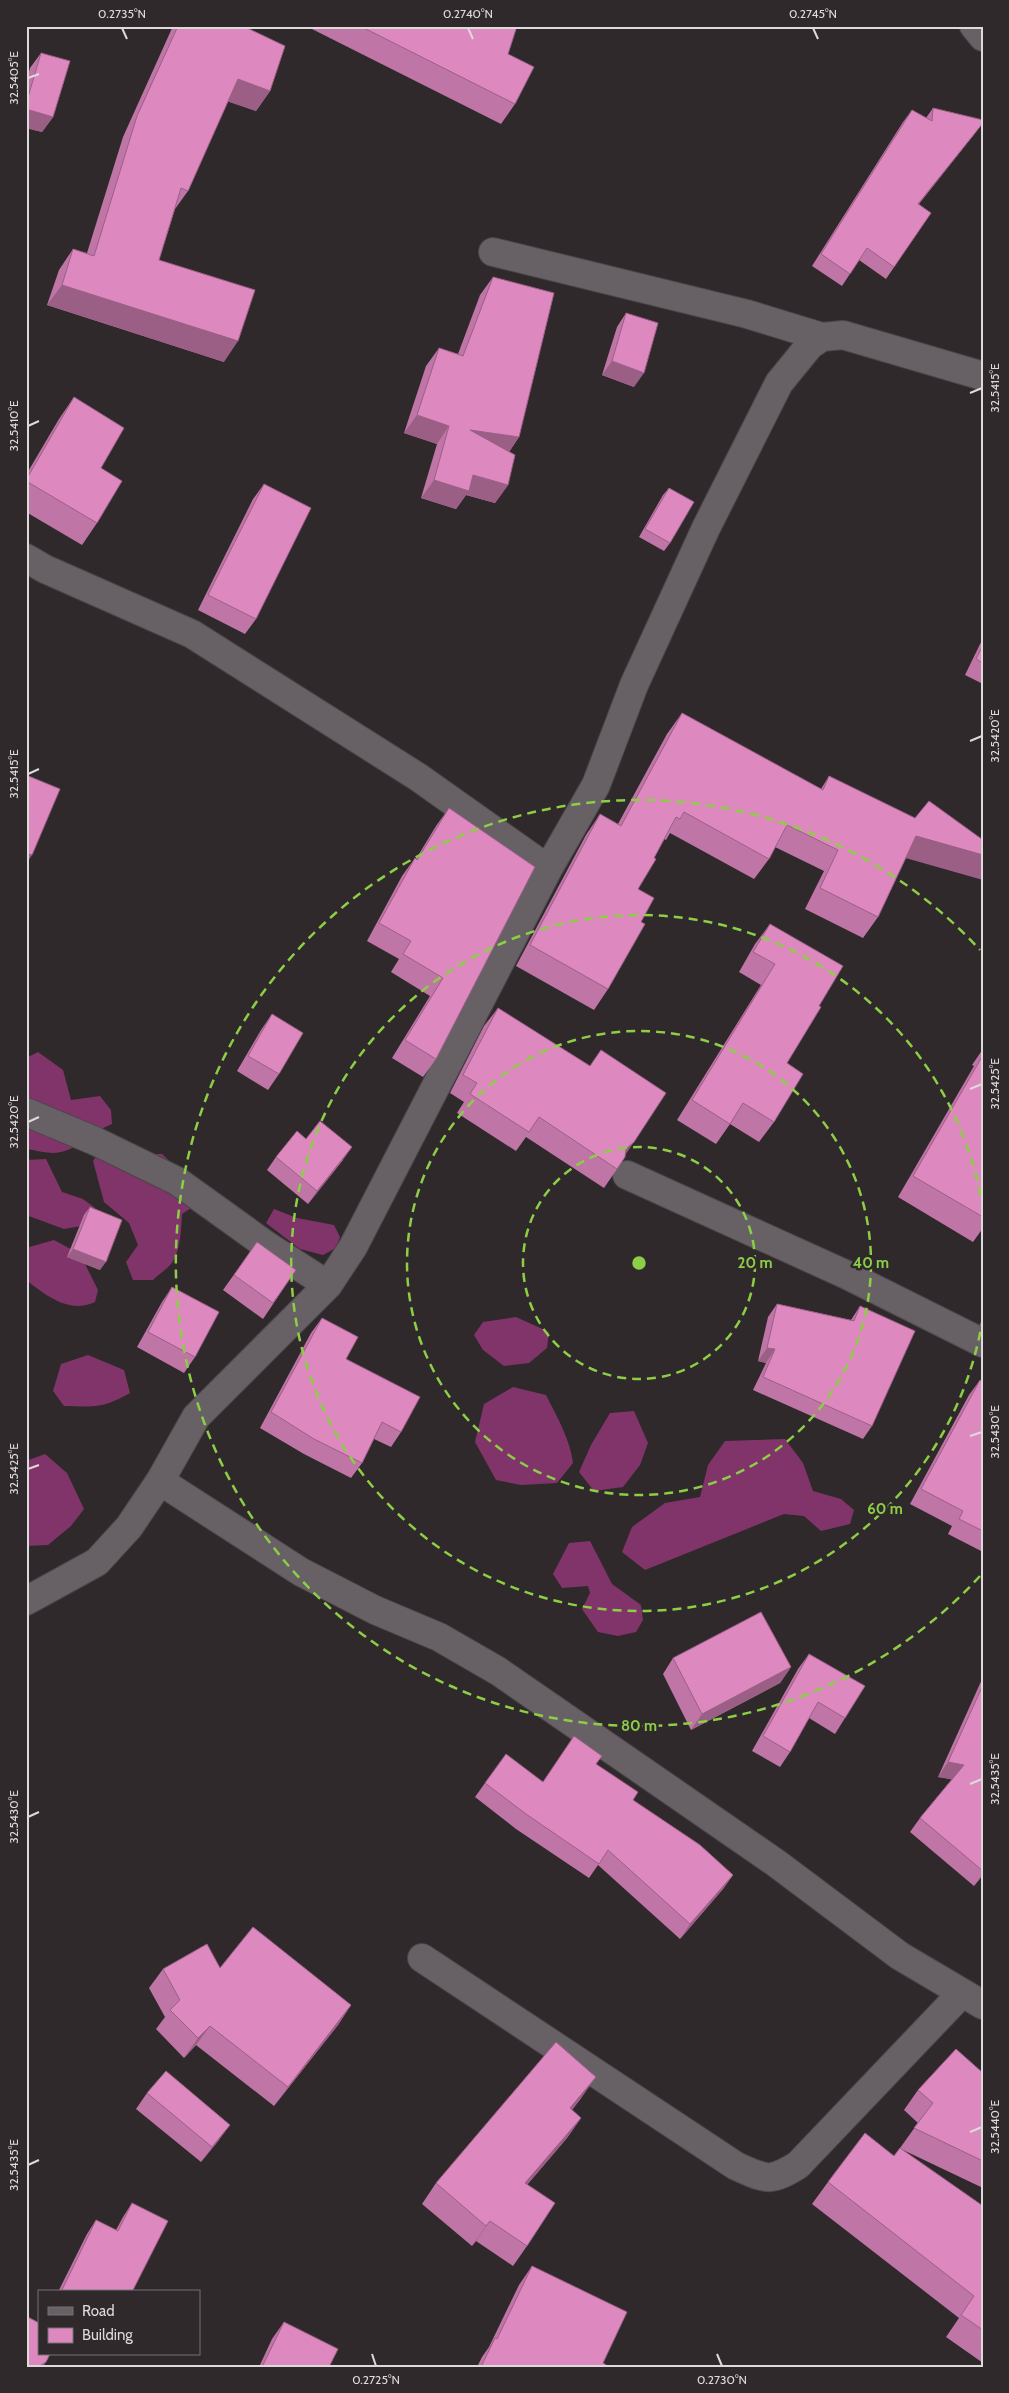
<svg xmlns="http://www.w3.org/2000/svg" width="1009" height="2393" font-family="Cabin,sans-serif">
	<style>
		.forest { fill: #813469 }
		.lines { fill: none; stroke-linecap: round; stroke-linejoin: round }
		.minor-casing { stroke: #4a4649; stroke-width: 30 }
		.minor { stroke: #676165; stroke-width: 28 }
		.wall { fill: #bf75a5 }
		.shaded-wall { fill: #9b5f86 }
		.building { fill: #de88c0; stroke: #9b5f86 }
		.ticks { fill: none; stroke: #dddadc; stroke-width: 2 }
		.ring { fill: none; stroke: #8cce45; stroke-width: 2.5; stroke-dasharray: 9 6 }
		.centre { fill: #8cce45; stroke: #2f292c; stroke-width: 2.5 }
		.ring-label { font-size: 15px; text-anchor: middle; font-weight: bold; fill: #8cce45; stroke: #2f292c; stroke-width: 5; stroke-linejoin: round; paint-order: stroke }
		.neatline { fill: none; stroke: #dddadc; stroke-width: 2 }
		.ticks-label { font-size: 12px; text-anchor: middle; fill: #dddadc }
	</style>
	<rect width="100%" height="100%" fill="#2f292c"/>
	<path class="forest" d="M 38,1052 L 63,1070 L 71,1100 L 100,1096 L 111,1110 L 112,1124 C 93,1131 75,1153 53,1153 C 45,1153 35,1150 26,1149 L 26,1058 Z
		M 109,1136 L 127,1141 L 122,1170 L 144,1154 L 162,1154 L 193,1184 L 191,1208 L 182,1214 C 181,1229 181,1251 171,1264 C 166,1270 158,1275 153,1280 L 133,1280 L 126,1262 L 138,1245 L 129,1223 L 104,1202 L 93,1161 Z
		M 46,1159 L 62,1192 L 83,1199 L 95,1208 L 87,1225 L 64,1229 L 26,1215 L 26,1160 Z
		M 274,1209 L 297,1218 L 334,1225 L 340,1237 L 336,1248 L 323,1255 L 300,1249 L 266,1223 Z
		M 54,1240 L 80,1254 L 98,1290 L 95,1302 C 69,1314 47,1296 26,1280 L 26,1248 Z
		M 516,1317 L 549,1332 L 547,1348 L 529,1363 L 504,1366 L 483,1350 L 474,1335 L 483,1322 Z
		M 88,1355 L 124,1370 L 130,1393 C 104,1408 94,1407 64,1406 L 53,1391 L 61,1364 Z
		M 513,1387 L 546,1395 C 557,1417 570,1439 573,1463 L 557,1483 L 521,1485 L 496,1480 L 475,1442 L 484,1404 Z
		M 634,1411 L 648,1443 L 640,1465 L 623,1487 L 594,1491 L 579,1472 L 591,1445 L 610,1413 Z
		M 785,1439 L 803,1463 L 813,1491 L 841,1499 L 854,1510 L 850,1524 L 821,1531 L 804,1516 L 784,1514 L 645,1570 L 622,1552 L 632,1527 L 665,1503 L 700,1497 L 708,1465 L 725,1441 Z
		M 45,1454 L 67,1473 L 84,1509 L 71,1526 L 48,1545 L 26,1546 L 26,1461 Z
		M 590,1541 L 612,1584 L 641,1605 L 643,1620 L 636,1632 L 618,1636 L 598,1632 L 582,1609 L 590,1593 L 588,1586 L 562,1588 L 553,1574 L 569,1543 Z"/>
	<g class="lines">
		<defs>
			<path id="minor" d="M 974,26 L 983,37
				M 493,252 L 747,314 L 822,337
				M 26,558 L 45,569 L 192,634 L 418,777 L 548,869
				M 26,1112 L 95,1141 L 177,1181 L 266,1245 L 328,1285
				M 627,1175 L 847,1275 L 983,1343
				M 160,1481 L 301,1572 L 375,1610 L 439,1637 L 498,1671 L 776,1863 L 900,1956 L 983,2005
				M 26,1601 L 97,1562 L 129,1527 L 160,1481 L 196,1417 L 328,1285 L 353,1247 L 548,869 L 596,785 L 634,685 L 706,528 L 779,383 L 810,345 L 822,337 L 843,335 L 983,376
				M 422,1958 L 736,2166 C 766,2179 769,2183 798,2165 L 962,1993"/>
		</defs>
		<use href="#minor" class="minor-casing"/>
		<use href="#minor" class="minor"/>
	</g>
	<path class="wall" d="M 173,26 L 243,26 L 270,91 L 256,111 L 228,101 L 188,191 L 175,209 L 159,260 L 224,362 L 47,305 L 59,270 L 73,249 L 87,253 L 123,137 Z
		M 306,26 L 517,26 L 508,54 L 515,104 L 501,124 Z
		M 41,53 L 53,117 L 42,132 L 26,128 L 26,82 L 30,68 Z
		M 933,108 L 976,132 L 919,204 L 931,213 L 886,279 L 859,260 L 842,286 L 812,266 L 903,122 L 912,110 L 926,118 Z
		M 493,277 L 519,437 L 509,452 L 508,485 L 495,503 L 466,495 L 456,509 L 421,498 L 437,444 L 404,433 L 426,366 L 439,348 L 458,354 L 480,295 Z
		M 626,313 L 634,387 L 602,375 L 617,327 Z
		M 74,397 L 97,523 L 82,545 L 26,512 L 26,475 L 59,419 Z
		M 264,484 L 256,619 L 245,634 L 198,610 L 253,499 Z
		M 669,488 L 670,543 L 664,551 L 639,537 L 663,495 Z
		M 983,638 L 983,684 L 965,675 Z
		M 682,713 L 821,789 L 829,776 L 906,858 L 878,917 L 863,938 L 805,909 L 824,871 L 775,847 L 769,859 L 754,879 L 670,833 L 666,840 L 664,839 L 638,889 L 641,922 L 608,989 L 594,1010 L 516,966 L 586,835 L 600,814 L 618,824 L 667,734 Z
		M 449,808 L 535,867 L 436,1059 L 423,1077 L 392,1058 L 430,996 L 391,972 L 399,959 L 367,941 L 402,876 L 415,858 L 416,859 L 436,826 Z
		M 770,924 L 819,1006 L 787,1063 L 774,1122 L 759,1142 L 730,1124 L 716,1144 L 677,1120 L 761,985 L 739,972 L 755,944 Z
		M 498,1008 L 590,1066 L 601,1050 L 625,1156 L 617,1169 L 604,1188 L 526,1137 L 516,1151 L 457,1113 L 464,1102 L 450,1093 L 484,1026 Z
		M 272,1014 L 279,1074 L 268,1090 L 237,1071 L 261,1030 Z
		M 983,1049 L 983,1228 L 973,1242 L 898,1197 L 974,1066 L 972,1065 Z
		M 276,1157 L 343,1160 L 308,1204 L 267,1170 Z
		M 90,1207 L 100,1270 L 67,1257 L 84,1215 Z
		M 257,1242 L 296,1270 L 263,1319 L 223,1290 Z
		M 172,1287 L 195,1357 L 184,1373 L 137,1347 L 162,1302 Z
		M 777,1304 L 851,1320 L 860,1306 L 872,1426 L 863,1439 L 753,1390 L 766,1363 L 758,1361 L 768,1317 Z
		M 322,1318 L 346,1359 L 401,1432 L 391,1447 L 374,1439 L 362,1463 L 351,1478 L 304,1454 L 260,1428 L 311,1333 Z
		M 980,1380 L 983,1382 L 983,1552 L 948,1534 L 952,1526 L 910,1504 L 969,1395 Z
		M 809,1654 L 845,1718 L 835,1734 L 809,1718 L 790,1752 L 780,1767 L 752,1751 L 798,1669 Z
		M 673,1658 L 791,1667 L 780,1683 L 691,1730 L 663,1674 Z
		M 983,1677 L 983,1875 L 974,1886 L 910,1832 L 920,1818 L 952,1779 L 938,1777 Z
		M 596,1764 L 633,1800 L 733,1875 L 723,1889 L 680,1939 L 598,1865 L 589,1878 L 516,1829 L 475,1797 L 485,1783 L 542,1782 Z
		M 220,1968 L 351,2005 L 338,2025 L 274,2106 L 196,2045 L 184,2058 L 156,2029 L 165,2017 L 149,1988 L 163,1969 Z
		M 983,2073 L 983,2188 L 901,2149 L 983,2206 L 983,2363 L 946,2337 L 959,2318 L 812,2204 L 828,2182 L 894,2156 L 900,2148 L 918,2123 L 904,2110 L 918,2090 Z
		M 147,2093 L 219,2140 L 201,2162 L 136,2109 Z
		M 582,2097 L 572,2110 L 581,2118 L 567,2138 L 527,2185 L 527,2246 L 513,2266 L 476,2241 L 472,2246 L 422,2204 L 436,2183 Z
		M 132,2203 L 132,2292 L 58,2292 L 87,2234 L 96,2220 L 116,2230 L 123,2217 Z
		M 532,2266 L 603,2363 L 609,2367 L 477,2367 L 482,2357 L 489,2347 L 519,2285 Z
		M 284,2322 L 329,2367 L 259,2367 L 272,2339 Z"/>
	<path class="shaded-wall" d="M 238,79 L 270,91 L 256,111 L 223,100 Z
		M 26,109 L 53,117 L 42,132 L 26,128 Z
		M 983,123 L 976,132 L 909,216 L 918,204 Z
		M 62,285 L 238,341 L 224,362 L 47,305 Z
		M 612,361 L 644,373 L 634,387 L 602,375 Z
		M 417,415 L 449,426 L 437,444 L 404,433 Z
		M 470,430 L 519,437 L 507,455 Z
		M 473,475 L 508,485 L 495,503 L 466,495 L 456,509 L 421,498 L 434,480 Z
		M 916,836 L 983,855 L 983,880 L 902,857 Z
		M 26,853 L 32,855 L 26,864 Z
		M 634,1142 L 621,1161 L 613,1168 L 626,1149 Z
		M 352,1147 L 343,1160 L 308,1204 L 317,1191 Z
		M 73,1249 L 106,1262 L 100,1270 L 67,1257 Z
		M 767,1348 L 775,1349 L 766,1363 L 758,1361 Z
		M 791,1667 L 780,1683 L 691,1730 L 702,1714 Z
		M 948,1762 L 964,1765 L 954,1780 L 938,1777 Z
		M 983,1873 L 983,1875 L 974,1886 Z
		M 733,1875 L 723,1889 L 680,1939 L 690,1924 Z
		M 351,2005 L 338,2025 L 274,2106 L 288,2087 Z
		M 210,2026 L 196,2045 L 184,2058 L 198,2038 Z
		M 596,2077 L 582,2097 L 556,2129 L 570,2108 Z
		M 581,2118 L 567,2138 L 511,2203 L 525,2183 Z
		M 230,2125 L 219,2140 L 201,2162 L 212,2147 Z
		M 490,2221 L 476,2241 L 472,2246 L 486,2226 Z
		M 46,2362 L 43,2367 L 38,2367 Z"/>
	<path class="building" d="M 178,26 L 243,26 L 285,46 L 270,91 L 238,79 L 188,191 L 181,188 L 159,260 L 255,290 L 238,341 L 62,285 L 73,249 L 94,256 L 137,116 Z
		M 360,26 L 517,26 L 508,54 L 534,67 L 515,104 Z
		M 41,53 L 70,61 L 53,117 L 26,109 L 26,104 Z
		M 933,108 L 983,120 L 983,123 L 918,204 L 931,213 L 894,267 L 867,248 L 850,274 L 821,254 L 912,110 L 932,121 Z
		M 493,277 L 554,293 L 519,437 L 470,430 L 515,455 L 508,485 L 473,475 L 469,491 L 434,480 L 449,426 L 417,415 L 439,348 L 463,356 Z
		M 626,313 L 658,323 L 644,373 L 612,361 Z
		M 74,397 L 124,428 L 101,468 L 122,481 L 97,523 L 26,481 L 26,480 Z
		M 264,484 L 311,508 L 256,619 L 208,595 Z
		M 669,488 L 694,502 L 670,543 L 645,529 Z
		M 983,645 L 983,663 L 976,659 Z
		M 682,713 L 823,790 L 829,776 L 915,818 L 929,801 L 983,840 L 983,855 L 916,836 L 878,917 L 820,888 L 838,850 L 787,825 L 769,859 L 684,812 L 680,819 L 676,817 L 654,858 L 656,859 L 638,889 L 654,898 L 641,922 L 645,924 L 608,989 L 530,945 L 600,814 L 621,826 Z
		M 26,775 L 60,789 L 32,855 L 26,853 Z
		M 449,808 L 535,867 L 436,1059 L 405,1040 L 443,978 L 403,954 L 411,941 L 379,923 L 415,858 L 417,860 Z
		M 770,924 L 843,966 L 819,1006 L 821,1007 L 787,1063 L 803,1074 L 774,1122 L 743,1103 L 730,1124 L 692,1100 L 775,964 L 753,952 Z
		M 498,1008 L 590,1066 L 601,1050 L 666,1093 L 634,1142 L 626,1149 L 625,1157 L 617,1169 L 539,1117 L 529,1132 L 470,1094 L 477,1083 L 463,1075 Z
		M 272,1014 L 303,1033 L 279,1074 L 248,1056 Z
		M 983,1055 L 983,1217 L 913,1176 Z
		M 320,1121 L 352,1147 L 317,1191 L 276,1157 L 297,1131 L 306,1139 Z
		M 90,1207 L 122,1220 L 106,1262 L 73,1249 Z
		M 257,1242 L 296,1270 L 273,1303 L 234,1275 Z
		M 172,1287 L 219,1312 L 195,1357 L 148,1332 Z
		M 777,1304 L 854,1321 L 860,1306 L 915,1331 L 872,1426 L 763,1377 L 775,1349 L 767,1348 Z
		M 322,1318 L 358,1337 L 346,1359 L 420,1397 L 401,1432 L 382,1422 L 362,1463 L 314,1439 L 271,1412 Z
		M 980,1380 L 983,1382 L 983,1531 L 959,1519 L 963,1511 L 921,1489 Z
		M 761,1612 L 791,1667 L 702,1714 L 673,1658 Z
		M 809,1654 L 865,1686 L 845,1718 L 818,1702 L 790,1752 L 763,1736 Z
		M 983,1685 L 983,1871 L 920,1818 L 964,1765 L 948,1762 Z
		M 574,1736 L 602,1756 L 596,1764 L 638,1792 L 633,1800 L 700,1845 L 733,1875 L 690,1924 L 608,1850 L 599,1864 L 526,1814 L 485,1783 L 506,1754 L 543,1782 Z
		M 253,1927 L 351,2005 L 288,2087 L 210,2026 L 198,2038 L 170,2010 L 180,2000 L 163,1969 L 207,1944 L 220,1968 Z
		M 556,2042 L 596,2077 L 570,2108 L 581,2118 L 525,2183 L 555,2203 L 527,2246 L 490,2221 L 486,2226 L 436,2183 Z
		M 956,2049 L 983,2073 L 983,2161 L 914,2128 L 933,2103 L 918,2090 Z
		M 166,2071 L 230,2125 L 212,2147 L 147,2093 Z
		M 865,2133 L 894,2156 L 900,2148 L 983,2206 L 983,2330 L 961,2315 L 974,2296 L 828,2182 Z
		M 132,2203 L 168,2221 L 132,2292 L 61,2292 L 96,2220 L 118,2231 Z
		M 532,2266 L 627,2312 L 603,2363 L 609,2367 L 481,2367 L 495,2338 L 497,2339 Z
		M 26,2316 L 39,2323 L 39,2354 L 50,2354 L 46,2362 L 38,2367 L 26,2367 Z
		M 284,2322 L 338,2349 L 329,2367 L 262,2367 Z"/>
	<path class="ticks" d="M 122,28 L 127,39M 468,28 L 473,39M 813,28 L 818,39M 28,78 L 39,74M 970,393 L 982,388M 28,426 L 39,421M 970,741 L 982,736M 28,774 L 39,769M 970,1089 L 982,1084M 28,1122 L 39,1117M 970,1436 L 982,1432M 28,1469 L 39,1465M 970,1784 L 982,1779M 28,1817 L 39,1812M 970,2132 L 982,2127M 28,2165 L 39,2160M 372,2354 L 376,2366M 717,2354 L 722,2366"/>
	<g class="ring">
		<circle cx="639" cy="1263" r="116"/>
		<circle cx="639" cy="1263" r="232"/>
		<path d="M983 1317A348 348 0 1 1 983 1209"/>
		<path d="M980 1576A463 463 0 1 1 980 950"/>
	</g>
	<circle cx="639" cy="1263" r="8" class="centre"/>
	<g class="ring-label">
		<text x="755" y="1268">20 m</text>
		<text x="871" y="1268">40 m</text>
		<text x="885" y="1514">60 m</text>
		<text x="639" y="1731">80 m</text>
	</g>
	<rect width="1009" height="2393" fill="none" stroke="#2f292c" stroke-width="55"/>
	<rect x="38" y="2290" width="162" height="65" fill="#2f292c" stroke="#757072"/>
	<rect x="48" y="2307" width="25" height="8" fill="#676165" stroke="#757072"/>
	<text x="82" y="2316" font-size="15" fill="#dddadc">Road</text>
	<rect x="48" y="2328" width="25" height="15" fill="#de88c0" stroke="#757072"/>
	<text x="82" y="2340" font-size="15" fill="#dddadc">Building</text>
	<rect x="28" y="28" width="954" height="2338" class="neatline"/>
	<g class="ticks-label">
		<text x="122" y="18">0.2735°N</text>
		<text x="468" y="18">0.2740°N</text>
		<text x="813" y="18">0.2745°N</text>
		<text transform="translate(14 78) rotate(-90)" y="4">32.5405°E</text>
		<text transform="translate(995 388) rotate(-90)" y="4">32.5415°E</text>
		<text transform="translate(14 426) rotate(-90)" y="4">32.5410°E</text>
		<text transform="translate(995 736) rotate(-90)" y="4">32.5420°E</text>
		<text transform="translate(14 774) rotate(-90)" y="4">32.5415°E</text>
		<text transform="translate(995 1084) rotate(-90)" y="4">32.5425°E</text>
		<text transform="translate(14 1122) rotate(-90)" y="4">32.5420°E</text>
		<text transform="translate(995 1432) rotate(-90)" y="4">32.5430°E</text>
		<text transform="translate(14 1469) rotate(-90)" y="4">32.5425°E</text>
		<text transform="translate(995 1779) rotate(-90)" y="4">32.5435°E</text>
		<text transform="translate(14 1817) rotate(-90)" y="4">32.5430°E</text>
		<text transform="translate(995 2127) rotate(-90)" y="4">32.5440°E</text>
		<text transform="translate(14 2165) rotate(-90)" y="4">32.5435°E</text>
		<text x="376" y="2384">0.2725°N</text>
		<text x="722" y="2384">0.2730°N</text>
	</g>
</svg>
